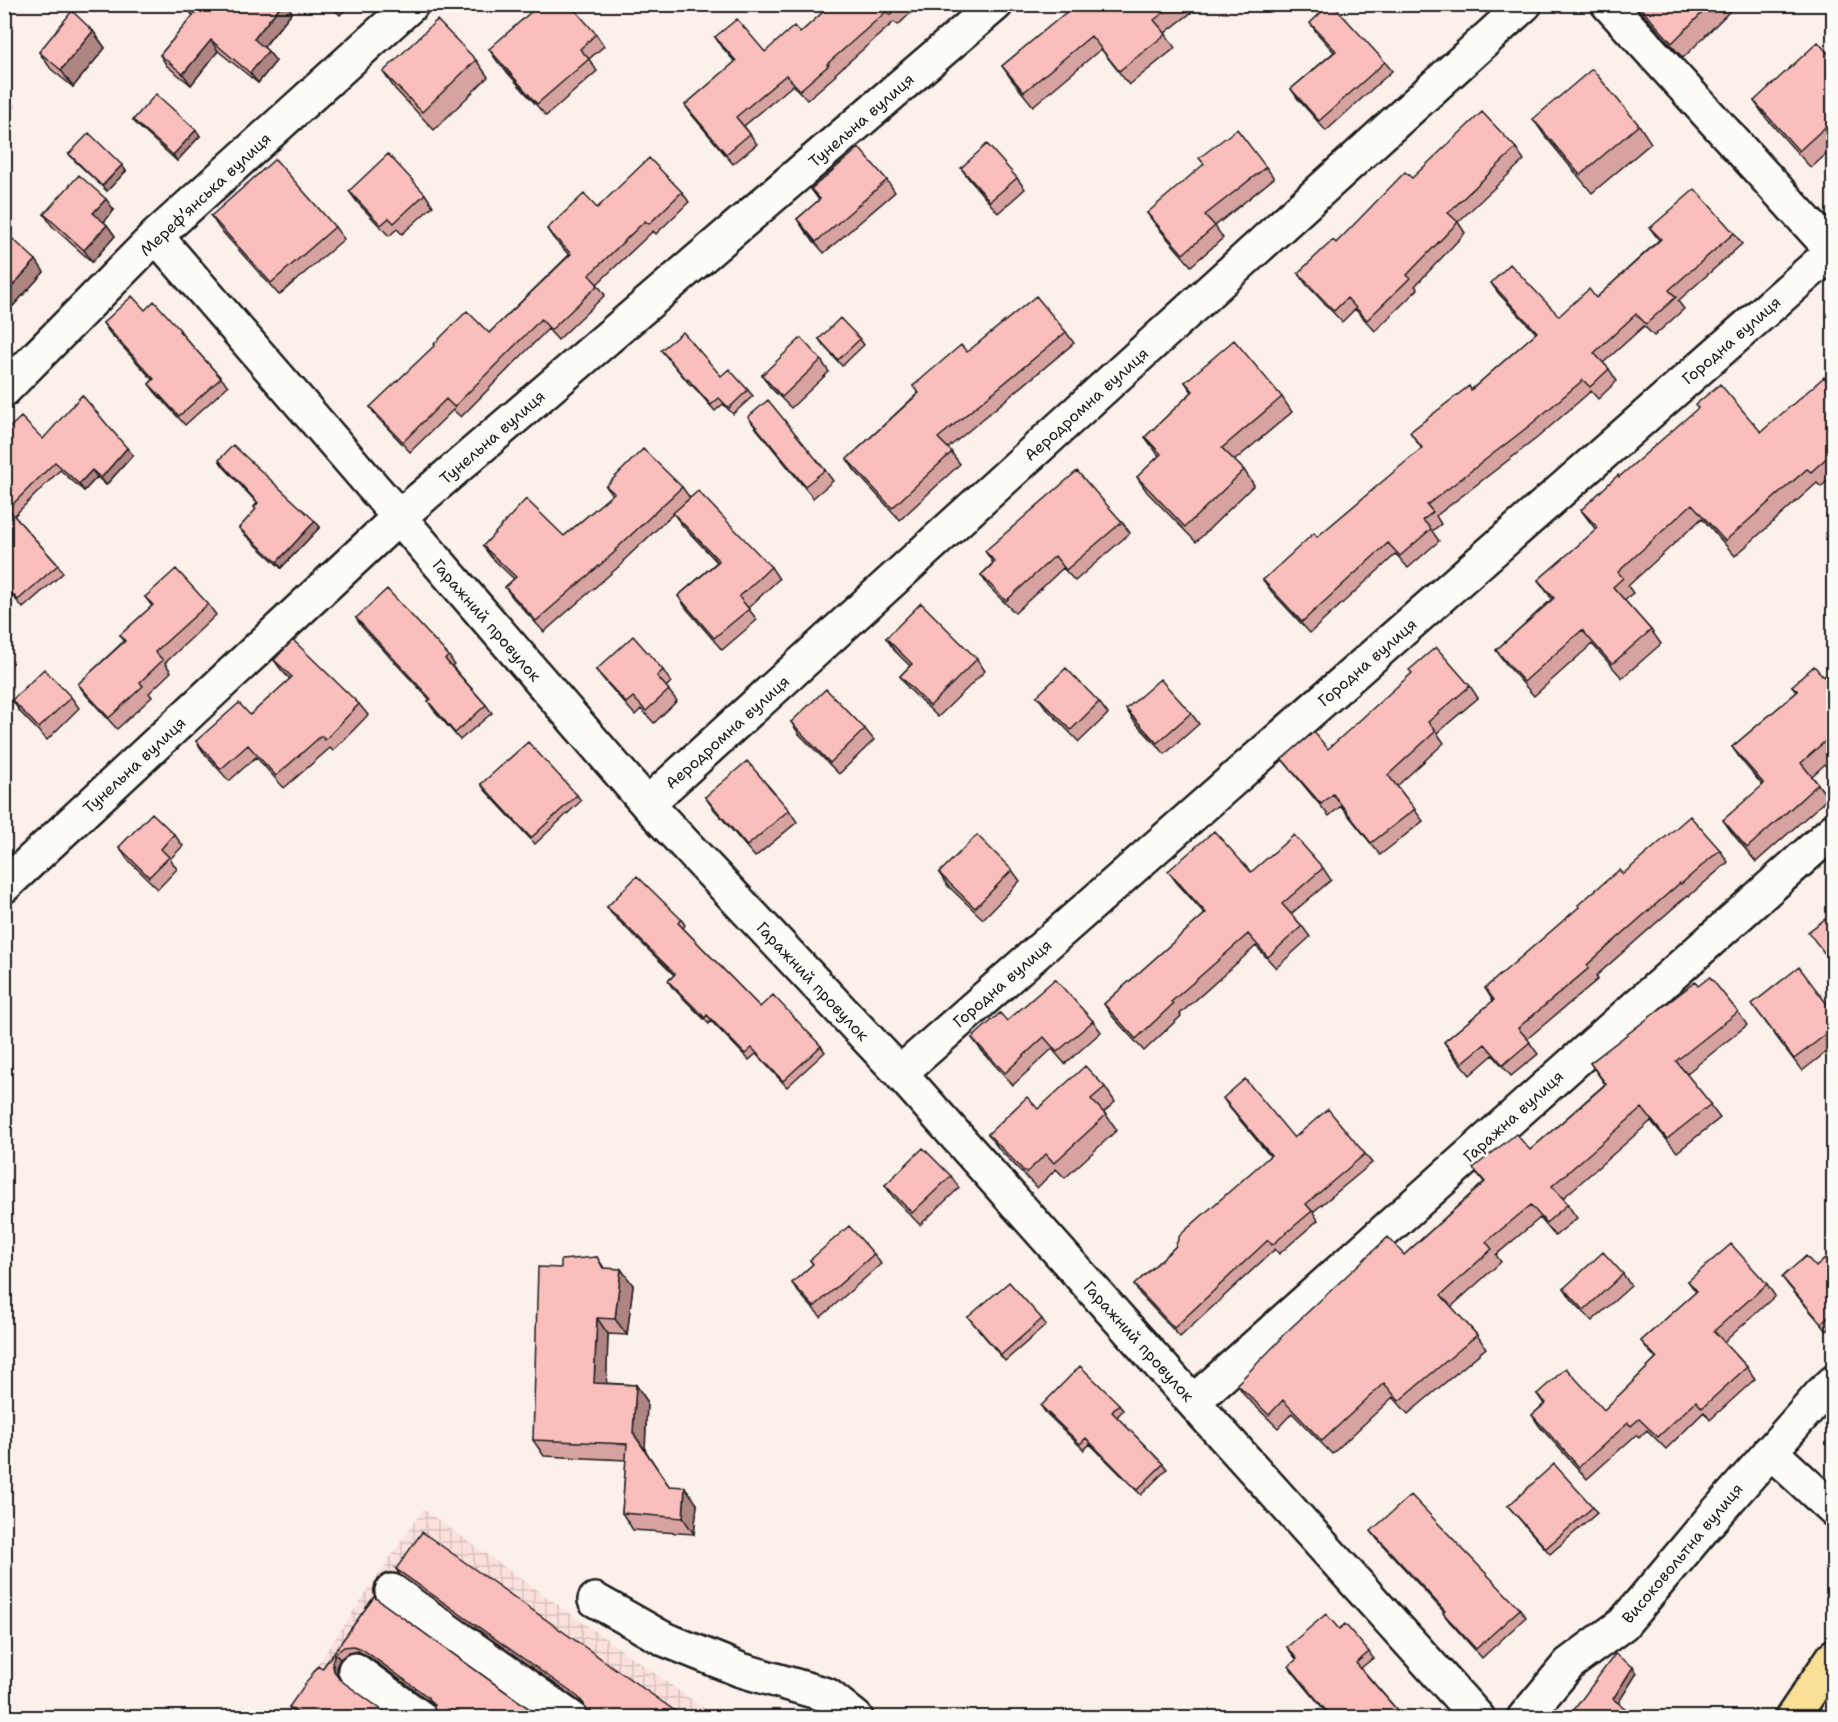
<svg xmlns="http://www.w3.org/2000/svg" width="1838" height="1722" font-family="'Shantell Sans',sans-serif">
	<style>
		.industrial { fill: url(#industrial-grid) }
		.lines { fill: none; stroke-linecap: round; stroke-linejoin: round }
		.minor-casing { stroke: #1c1c1c; stroke-width: 38 }
		.major-casing { stroke: #1c1c1c; stroke-width: 38 }
		.minor { stroke: #fdfcf7; stroke-width: 33 }
		.major { stroke: #fadf96; stroke-width: 33 }
		.wall { fill: #d7a3a2; stroke: #1c1c1c; stroke-width: 1.5 }
		.shaded-wall { fill: #af8584; stroke: #1c1c1c; stroke-width: 1.5 }
		.building { fill: #fabebc; stroke: #1c1c1c; stroke-width: 1.5 }
		.labels { text-anchor: middle; stroke-width: 5; stroke-linejoin: round; paint-order: stroke }
		.street-label { font-size: 16px; fill: #1c1c1c; stroke: #fdfcf7 }
	</style>
	<defs>
		<pattern id="industrial-grid" width="8" height="8" patternUnits="userSpaceOnUse" patternTransform="scale(1.5)"><rect width="8" height="8" fill="#fbe1dd"/><path d="M0 4h8M4 0v8" fill="none" stroke="#d7c0bd"/></pattern>
	</defs>
	<rect width="100%" height="100%" fill="#fcf0eb"/>
	<filter id="ink" filterUnits="userSpaceOnUse"><feTurbulence type="fractalNoise" baseFrequency=".0167" numOctaves="2"/><feDisplacementMap in="SourceGraphic" scale="12" xChannelSelector="R" yChannelSelector="G"/><feConvolveMatrix kernelMatrix="1 2 1 2 8 2 1 2 1" color-interpolation-filters="sRGB"/></filter>
	<g filter="url(#ink)">
		<path class="industrial" d="M 423,1509 L 716,1717 L 281,1718 Z"/>
		<g class="lines">
			<defs>
				<path id="minor" d="M 1608,4 L 1834,252
					M 156,236 L 647,804 L 900,1073 L 1193,1402 L 1478,1718
					M 4,390 L 156,236 L 412,4
					M 647,804 L 1525,4
					M 4,886 L 398,518 L 996,4
					M 900,1073 L 1834,250
					M 1193,1402 L 1834,830
					M 1770,1451 L 1834,1510
					M 392,1591 L 571,1718
					M 595,1600 L 664,1639 L 741,1670 L 827,1695 L 856,1718
					M 355,1670 L 421,1718
					M 1524,1718 L 1569,1664 L 1623,1624 L 1712,1518 L 1822,1393 L 1834,1382"/>
				<path id="major" d="M 1792,1718 L 1834,1656"/>
			</defs>
			<use href="#minor" class="minor-casing"/>
			<use href="#major" class="major-casing"/>
			<use href="#minor" class="minor"/>
			<use href="#major" class="major"/>
		</g>
		<path class="wall" d="M 187,4 L 286,4 L 292,12 L 264,47 L 276,61 L 258,83 L 218,51 L 191,85 L 167,66 L 160,55 L 193,16 L 186,6 Z
			M 329,4 L 351,4 L 340,15 Z
			M 832,4 L 920,4 L 898,25 L 894,22 L 835,74 L 836,75 L 807,100 L 793,85 L 744,126 L 757,144 L 733,164 L 692,115 L 685,105 L 735,62 L 722,47 L 715,37 L 765,52 L 800,33 Z
			M 1066,4 L 1187,4 L 1192,12 L 1165,33 L 1175,48 L 1129,85 L 1101,49 L 1033,106 L 1012,80 L 1002,66 L 1070,10 Z
			M 1634,4 L 1737,4 L 1683,58 Z
			M 1310,23 L 1385,62 L 1392,71 L 1326,131 L 1298,99 L 1291,89 L 1334,52 L 1317,33 Z
			M 93,31 L 105,48 L 73,87 L 51,69 L 39,52 Z
			M 596,34 L 604,46 L 589,59 L 597,71 L 546,116 L 497,61 L 489,49 Z
			M 1833,59 L 1833,148 L 1811,168 L 1766,118 L 1754,101 Z
			M 476,60 L 488,77 L 434,130 L 395,89 L 383,72 Z
			M 1533,119 L 1639,125 L 1651,143 L 1592,193 L 1545,136 Z
			M 133,120 L 196,130 L 200,136 L 177,161 L 137,125 Z
			M 1516,148 L 1524,160 L 1458,222 L 1465,233 L 1415,286 L 1418,289 L 1375,331 L 1355,309 L 1342,322 L 1306,284 L 1298,273 L 1336,243 L 1412,178 Z
			M 69,154 L 126,171 L 107,191 L 74,160 Z
			M 1266,167 L 1274,178 L 1215,226 L 1223,238 L 1191,266 L 1155,224 L 1147,213 Z
			M 961,168 L 1017,178 L 1025,189 L 998,213 L 969,179 Z
			M 887,180 L 895,192 L 824,253 L 805,231 L 797,219 L 819,200 L 811,189 Z
			M 349,191 L 425,194 L 433,206 L 402,234 L 397,229 L 389,236 L 357,202 Z
			M 682,192 L 689,202 L 656,234 L 653,231 L 597,284 L 605,295 L 558,340 L 548,329 L 461,417 L 453,410 L 410,452 L 377,417 L 370,407 L 489,333 L 569,255 L 554,239 L 547,229 L 597,208 Z
			M 114,210 L 104,222 L 107,225 L 115,236 L 92,262 L 52,226 L 44,214 Z
			M 211,216 L 335,227 L 344,239 L 279,295 L 219,228 Z
			M 1650,228 L 1734,233 L 1742,244 L 1678,301 L 1684,309 L 1654,336 L 1644,326 L 1603,363 L 1609,369 L 1617,381 L 1598,399 L 1591,391 L 1537,438 L 1436,516 L 1441,524 L 1432,531 L 1439,541 L 1408,568 L 1396,554 L 1310,633 L 1272,592 L 1263,580 L 1317,537 L 1422,449 L 1410,432 L 1471,390 L 1536,333 L 1499,294 L 1491,283 L 1559,316 L 1596,298 L 1659,240 Z
			M 4,231 L 44,272 L 13,306 L 4,297 Z
			M 145,310 L 180,330 L 186,339 L 221,378 L 228,386 L 185,425 L 155,392 L 149,384 L 153,380 L 109,332 L 103,323 Z
			M 1066,332 L 1074,343 L 948,448 L 960,464 L 900,520 L 855,471 L 847,459 L 918,393 L 913,386 L 967,352 Z
			M 819,339 L 860,339 L 864,345 L 842,366 L 823,345 Z
			M 661,350 L 721,376 L 748,390 L 753,396 L 733,414 L 723,404 L 715,411 L 692,385 L 691,386 Z
			M 821,360 L 829,372 L 791,408 L 770,387 L 762,375 Z
			M 1185,382 L 1282,397 L 1292,412 L 1234,461 L 1244,470 L 1254,485 L 1196,542 L 1147,492 L 1137,477 L 1159,456 L 1145,437 L 1192,392 Z
			M 1833,388 L 1833,475 L 1821,487 L 1817,483 L 1735,556 L 1702,518 L 1628,586 L 1633,593 L 1624,600 L 1651,630 L 1661,644 L 1622,678 L 1592,644 L 1534,696 L 1506,664 L 1496,650 L 1552,599 L 1538,580 L 1596,530 L 1581,510 L 1619,477 L 1761,432 Z
			M 748,417 L 825,470 L 833,481 L 813,498 L 756,428 Z
			M 4,433 L 43,439 L 133,455 L 106,485 L 97,477 L 84,491 L 60,470 L 14,516 L 58,565 L 63,573 L 23,608 L 4,586 Z
			M 219,460 L 320,527 L 281,568 L 244,534 L 239,528 L 256,510 L 254,507 L 257,503 L 223,466 Z
			M 606,486 L 682,487 L 690,498 L 623,561 L 624,562 L 544,632 L 513,598 L 505,587 L 514,579 L 491,557 L 483,546 L 564,536 L 612,495 Z
			M 673,513 L 771,567 L 779,579 L 748,608 L 757,620 L 722,650 L 686,608 L 678,596 L 717,562 L 682,525 Z
			M 1122,522 L 1130,533 L 1075,581 L 1063,568 L 1015,613 L 989,587 L 981,575 L 993,563 L 985,551 Z
			M 145,597 L 208,604 L 216,615 L 165,663 L 171,672 L 149,693 L 152,697 L 117,729 L 86,695 L 78,684 L 124,641 L 120,635 L 152,606 Z
			M 356,618 L 449,656 L 454,664 L 452,666 L 486,705 L 492,713 L 460,740 L 433,709 L 428,701 L 430,700 L 361,626 Z
			M 886,638 L 977,659 L 985,671 L 938,717 L 908,688 L 900,676 L 910,666 L 894,650 Z
			M 274,660 L 359,704 L 368,715 L 333,751 L 330,748 L 284,788 L 256,757 L 229,781 L 204,753 L 196,741 L 250,715 L 290,679 L 282,671 Z
			M 1833,668 L 1833,757 L 1812,776 L 1828,798 L 1756,862 L 1733,834 L 1723,820 L 1763,786 L 1742,761 L 1732,747 L 1797,692 L 1792,686 L 1824,677 Z
			M 596,670 L 663,670 L 671,682 L 666,687 L 677,701 L 654,723 L 641,709 L 635,715 L 605,681 Z
			M 1470,686 L 1478,698 L 1437,733 L 1444,743 L 1397,786 L 1423,821 L 1380,855 L 1341,806 L 1329,816 L 1291,770 L 1282,759 L 1328,749 Z
			M 1037,696 L 1099,702 L 1108,714 L 1079,742 L 1046,708 Z
			M 71,697 L 79,708 L 47,740 L 20,712 L 12,700 Z
			M 1126,709 L 1191,713 L 1199,724 L 1165,754 L 1134,721 Z
			M 791,722 L 865,729 L 874,740 L 839,774 L 799,734 Z
			M 481,784 L 577,795 L 581,801 L 535,844 L 485,790 Z
			M 705,797 L 789,810 L 797,822 L 755,857 L 713,808 Z
			M 174,834 L 183,846 L 170,859 L 177,869 L 158,889 L 127,859 L 119,847 Z
			M 1720,850 L 1728,862 L 1689,896 L 1688,895 L 1596,976 L 1598,979 L 1527,1039 L 1538,1054 L 1511,1076 L 1493,1055 L 1470,1075 L 1452,1054 L 1444,1042 L 1493,1001 L 1485,988 L 1623,874 Z
			M 1323,868 L 1331,880 L 1291,914 L 1302,926 L 1310,937 L 1276,968 L 1256,946 L 1180,1014 L 1181,1016 L 1144,1051 L 1112,1016 L 1104,1004 L 1205,914 L 1177,883 L 1168,871 L 1251,872 Z
			M 1012,870 L 1020,881 L 983,919 L 947,885 L 939,873 Z
			M 607,907 L 681,919 L 685,925 L 683,928 L 760,1007 L 821,1046 L 825,1052 L 787,1087 L 756,1054 L 749,1060 L 711,1021 L 709,1024 L 672,987 L 668,981 L 674,975 L 611,913 Z
			M 1698,986 L 1738,1012 L 1747,1025 L 1686,1074 L 1720,1118 L 1677,1152 L 1651,1121 L 1563,1198 L 1577,1218 L 1555,1236 L 1540,1218 L 1496,1255 L 1501,1262 L 1451,1307 L 1477,1335 L 1486,1348 L 1408,1414 L 1393,1397 L 1332,1454 L 1292,1413 L 1278,1428 L 1246,1397 L 1237,1384 L 1404,1255 L 1484,1182 L 1473,1168 L 1530,1150 L 1605,1084 L 1590,1063 Z
			M 1752,1004 L 1833,1012 L 1833,1047 L 1802,1071 Z
			M 1007,1021 L 1093,1021 L 1101,1032 L 1065,1064 L 1052,1049 L 1013,1085 L 981,1050 L 972,1038 Z
			M 1105,1087 L 1115,1102 L 1104,1112 L 1117,1130 L 1065,1178 L 1056,1169 L 1037,1188 L 999,1149 L 988,1134 L 1038,1109 Z
			M 1223,1098 L 1294,1138 L 1365,1154 L 1372,1163 L 1313,1212 L 1318,1220 L 1279,1254 L 1275,1249 L 1180,1337 L 1140,1294 L 1134,1285 L 1175,1247 L 1270,1156 L 1229,1107 Z
			M 951,1176 L 959,1188 L 920,1225 L 893,1197 L 885,1185 Z
			M 1833,1252 L 1833,1325 L 1827,1331 L 1788,1285 L 1782,1277 L 1816,1267 Z
			M 874,1254 L 881,1264 L 821,1317 L 799,1293 L 792,1283 L 813,1264 L 810,1260 Z
			M 597,1257 L 604,1268 L 633,1285 L 627,1335 L 608,1334 L 606,1383 L 636,1385 L 647,1401 L 645,1450 L 669,1486 L 697,1504 L 694,1534 L 633,1530 L 622,1513 L 626,1460 L 544,1456 L 533,1440 L 561,1268 Z
			M 1623,1274 L 1631,1286 L 1592,1321 L 1572,1300 L 1564,1288 Z
			M 1688,1281 L 1767,1284 L 1775,1296 L 1724,1342 L 1747,1367 L 1755,1379 L 1710,1420 L 1704,1412 L 1666,1449 L 1647,1430 L 1639,1438 L 1636,1435 L 1587,1479 L 1540,1427 L 1532,1415 L 1544,1404 L 1537,1394 L 1604,1410 L 1656,1359 L 1641,1341 L 1696,1292 Z
			M 968,1317 L 1042,1319 L 1046,1325 L 1005,1361 Z
			M 1119,1404 L 1123,1410 L 1117,1417 L 1163,1464 L 1167,1469 L 1141,1495 L 1090,1444 L 1084,1450 L 1045,1412 L 1041,1406 Z
			M 1508,1506 L 1593,1507 L 1597,1513 L 1550,1554 Z
			M 1371,1531 L 1520,1609 L 1526,1617 L 1482,1658 L 1449,1621 L 1443,1613 L 1444,1612 L 1377,1539 Z
			M 396,1569 L 685,1718 L 586,1713 L 584,1705 L 582,1703 L 400,1575 Z
			M 374,1597 L 542,1718 L 435,1715 L 434,1706 L 432,1703 L 366,1655 L 358,1651 L 348,1653 L 340,1659 L 336,1667 L 294,1714 L 293,1713 L 289,1707 L 322,1669 Z
			M 1339,1629 L 1369,1652 L 1373,1658 L 1361,1668 L 1404,1718 L 1331,1718 L 1293,1672 L 1289,1666 L 1297,1660 L 1287,1647 Z"/>
		<path class="shaded-wall" d="M 282,4 L 286,4 L 292,12 L 261,50 L 254,39 Z
			M 93,31 L 105,48 L 73,87 L 61,70 Z
			M 211,40 L 218,51 L 191,85 L 183,74 Z
			M 268,51 L 276,61 L 258,83 L 250,73 Z
			M 10,100 L 14,106 L 4,118 L 4,107 Z
			M 196,130 L 200,136 L 177,161 L 173,155 Z
			M 122,165 L 126,171 L 107,191 L 102,186 Z
			M 106,199 L 114,210 L 102,224 L 93,213 Z
			M 107,225 L 115,236 L 92,262 L 84,250 Z
			M 36,260 L 44,272 L 13,306 L 5,294 Z
			M 127,448 L 133,455 L 106,485 L 101,478 Z
			M 92,470 L 97,477 L 84,491 L 79,484 Z
			M 315,521 L 320,527 L 281,568 L 277,562 Z
			M 621,1269 L 633,1285 L 627,1335 L 615,1319 Z
			M 597,1318 L 608,1334 L 606,1399 L 594,1383 Z
			M 636,1385 L 647,1401 L 645,1450 L 633,1433 Z
			M 685,1487 L 697,1504 L 694,1534 L 683,1518 Z
			M 335,1654 L 340,1659 L 336,1667 L 338,1677 L 334,1671 L 332,1662 Z
			M 1633,1667 L 1637,1673 L 1617,1705 L 1613,1699 Z"/>
		<path class="building" d="M 187,4 L 282,4 L 254,39 L 268,51 L 250,73 L 211,40 L 183,74 L 160,55 L 195,13 L 186,6 Z
			M 331,4 L 341,4 L 335,9 Z
			M 540,4 L 570,4 L 596,34 L 580,49 L 589,59 L 537,104 L 489,49 Z
			M 832,4 L 901,4 L 890,15 L 887,11 L 827,64 L 829,65 L 800,90 L 786,75 L 736,117 L 750,134 L 726,154 L 685,105 L 736,61 L 715,37 L 737,19 L 765,52 L 794,26 L 800,33 Z
			M 1067,4 L 1175,4 L 1154,20 L 1166,34 L 1119,71 L 1091,36 L 1024,92 L 1002,66 L 1070,9 Z
			M 1330,4 L 1332,4 L 1385,62 L 1319,121 L 1291,89 L 1336,51 L 1310,23 Z
			M 1637,4 L 1711,4 L 1672,43 Z
			M 72,11 L 93,31 L 61,70 L 39,52 Z
			M 437,20 L 476,60 L 422,112 L 383,72 Z
			M 1818,42 L 1833,59 L 1833,120 L 1799,151 L 1754,101 Z
			M 1592,69 L 1639,125 L 1580,175 L 1533,119 Z
			M 156,94 L 196,130 L 173,155 L 133,120 Z
			M 4,96 L 10,100 L 4,107 Z
			M 1482,112 L 1516,148 L 1448,213 L 1458,222 L 1407,275 L 1410,278 L 1367,320 L 1347,298 L 1334,311 L 1298,273 L 1333,240 L 1336,243 L 1405,172 L 1412,178 Z
			M 1237,129 L 1266,167 L 1205,215 L 1215,226 L 1183,254 L 1147,213 L 1204,164 L 1199,158 Z
			M 89,133 L 122,165 L 102,186 L 69,154 Z
			M 987,144 L 1017,178 L 990,201 L 961,168 Z
			M 859,148 L 887,180 L 816,242 L 797,219 L 820,199 L 811,189 Z
			M 388,154 L 425,194 L 394,223 L 389,218 L 381,225 L 349,191 Z
			M 649,158 L 682,192 L 649,224 L 645,221 L 589,275 L 598,285 L 551,330 L 541,319 L 454,407 L 446,399 L 403,442 L 370,407 L 435,345 L 434,344 L 467,311 L 489,333 L 571,254 L 547,229 L 584,194 L 597,208 Z
			M 275,159 L 335,227 L 271,283 L 211,216 Z
			M 79,175 L 106,199 L 93,213 L 107,225 L 84,250 L 44,214 Z
			M 1695,189 L 1734,233 L 1669,290 L 1676,297 L 1646,324 L 1636,314 L 1594,353 L 1609,369 L 1590,387 L 1583,380 L 1529,426 L 1427,505 L 1433,512 L 1423,520 L 1431,529 L 1400,556 L 1388,543 L 1302,622 L 1263,580 L 1314,533 L 1317,537 L 1422,448 L 1410,432 L 1469,386 L 1471,390 L 1537,332 L 1491,283 L 1510,264 L 1559,316 L 1589,289 L 1596,298 L 1661,239 L 1650,228 Z
			M 4,231 L 36,260 L 5,294 L 4,293 Z
			M 132,296 L 145,310 L 154,301 L 180,330 L 179,331 L 221,378 L 179,416 L 149,384 L 154,379 L 103,323 Z
			M 1036,296 L 1066,332 L 938,438 L 952,452 L 892,508 L 847,459 L 919,393 L 913,386 L 961,345 L 967,352 Z
			M 840,318 L 860,339 L 838,360 L 819,339 Z
			M 683,332 L 721,376 L 729,369 L 748,390 L 729,408 L 719,398 L 711,405 L 688,379 L 687,380 L 661,350 Z
			M 801,338 L 821,360 L 782,397 L 762,375 Z
			M 1234,340 L 1282,397 L 1222,448 L 1244,470 L 1185,527 L 1137,477 L 1161,454 L 1145,437 L 1193,391 L 1185,382 Z
			M 1824,377 L 1833,388 L 1833,452 L 1811,472 L 1807,469 L 1725,541 L 1692,504 L 1618,572 L 1623,578 L 1613,587 L 1651,630 L 1612,664 L 1582,630 L 1524,682 L 1496,650 L 1554,598 L 1538,580 L 1598,528 L 1581,510 L 1618,475 L 1619,477 L 1698,408 L 1695,405 L 1720,384 L 1761,432 Z
			M 82,395 L 127,448 L 101,478 L 92,470 L 79,484 L 55,462 L 8,509 L 58,565 L 18,600 L 4,585 L 4,433 L 21,417 L 43,439 Z
			M 768,400 L 825,470 L 805,486 L 748,417 Z
			M 233,445 L 315,521 L 277,562 L 239,528 L 256,509 L 254,507 L 258,503 L 219,460 Z
			M 643,449 L 682,487 L 615,550 L 616,551 L 536,621 L 505,587 L 516,577 L 483,546 L 526,499 L 564,536 L 614,493 L 606,486 Z
			M 1077,471 L 1122,522 L 1066,570 L 1055,556 L 1006,601 L 981,575 L 995,562 L 985,551 Z
			M 698,491 L 771,567 L 739,597 L 749,609 L 714,638 L 678,596 L 719,561 L 673,513 Z
			M 176,569 L 208,604 L 155,652 L 163,660 L 140,682 L 143,686 L 109,718 L 78,684 L 125,641 L 120,635 L 153,605 L 145,597 Z
			M 387,589 L 449,656 L 445,659 L 486,705 L 455,733 L 428,701 L 431,699 L 356,618 Z
			M 921,603 L 977,659 L 930,706 L 900,676 L 912,664 L 886,638 Z
			M 633,636 L 663,670 L 657,676 L 669,690 L 646,711 L 633,697 L 626,703 L 596,670 Z
			M 293,640 L 359,704 L 325,740 L 321,736 L 276,776 L 248,745 L 221,769 L 196,741 L 239,703 L 250,715 L 292,677 L 274,660 Z
			M 1436,647 L 1470,686 L 1428,722 L 1436,731 L 1388,775 L 1415,809 L 1371,843 L 1333,794 L 1321,804 L 1282,759 L 1314,732 L 1328,749 L 1412,673 L 1409,670 Z
			M 1814,666 L 1824,677 L 1833,668 L 1833,734 L 1801,763 L 1818,784 L 1747,848 L 1723,820 L 1764,784 L 1732,747 L 1798,691 L 1792,686 Z
			M 1066,668 L 1099,702 L 1071,730 L 1037,696 Z
			M 44,669 L 71,697 L 39,728 L 12,700 Z
			M 1160,679 L 1191,713 L 1157,743 L 1126,709 Z
			M 826,689 L 865,729 L 830,763 L 791,722 Z
			M 528,742 L 577,795 L 531,838 L 481,784 Z
			M 747,761 L 789,810 L 747,846 L 705,797 Z
			M 152,813 L 174,834 L 161,849 L 169,857 L 149,877 L 119,847 Z
			M 1690,816 L 1720,850 L 1681,884 L 1680,883 L 1587,965 L 1589,968 L 1518,1028 L 1530,1042 L 1503,1065 L 1485,1044 L 1462,1063 L 1444,1042 L 1494,1000 L 1485,988 L 1579,907 L 1578,905 L 1619,870 L 1623,874 Z
			M 1214,831 L 1251,872 L 1294,835 L 1323,868 L 1282,904 L 1302,926 L 1268,957 L 1248,934 L 1171,1002 L 1173,1004 L 1136,1039 L 1104,1004 L 1206,913 L 1168,871 Z
			M 977,835 L 1012,870 L 975,908 L 939,873 Z
			M 637,876 L 681,919 L 678,923 L 760,1007 L 773,995 L 821,1046 L 783,1081 L 752,1048 L 745,1054 L 707,1015 L 705,1018 L 668,981 L 675,974 L 607,907 Z
			M 1833,913 L 1833,964 L 1808,932 Z
			M 1799,967 L 1833,1012 L 1833,1029 L 1794,1059 L 1752,1004 Z
			M 1710,977 L 1738,1012 L 1676,1061 L 1711,1104 L 1667,1139 L 1642,1108 L 1552,1186 L 1568,1204 L 1546,1223 L 1531,1205 L 1486,1242 L 1492,1249 L 1441,1295 L 1477,1335 L 1399,1401 L 1384,1383 L 1322,1441 L 1283,1400 L 1269,1415 L 1237,1384 L 1281,1339 L 1280,1338 L 1388,1237 L 1404,1255 L 1485,1182 L 1473,1168 L 1516,1134 L 1530,1150 L 1606,1084 L 1590,1063 L 1695,982 L 1698,986 Z
			M 1055,979 L 1093,1021 L 1057,1052 L 1044,1037 L 1005,1073 L 972,1038 L 1000,1013 L 1007,1021 Z
			M 1085,1066 L 1105,1087 L 1091,1099 L 1106,1115 L 1054,1163 L 1046,1154 L 1026,1173 L 988,1134 L 1027,1097 L 1038,1109 Z
			M 1245,1079 L 1294,1138 L 1328,1109 L 1365,1154 L 1306,1204 L 1312,1211 L 1272,1245 L 1268,1240 L 1174,1328 L 1134,1285 L 1175,1247 L 1180,1235 L 1271,1155 L 1223,1098 Z
			M 923,1148 L 951,1176 L 912,1213 L 885,1185 Z
			M 849,1226 L 874,1254 L 814,1307 L 792,1283 L 813,1264 L 810,1260 Z
			M 1731,1244 L 1767,1284 L 1714,1331 L 1747,1367 L 1702,1408 L 1696,1401 L 1658,1437 L 1639,1419 L 1631,1426 L 1628,1423 L 1579,1467 L 1532,1415 L 1546,1403 L 1537,1394 L 1566,1368 L 1604,1410 L 1657,1358 L 1641,1341 L 1697,1291 L 1688,1281 Z
			M 1603,1252 L 1623,1274 L 1584,1310 L 1564,1288 Z
			M 1833,1252 L 1833,1312 L 1821,1323 L 1782,1277 L 1806,1256 L 1816,1267 Z
			M 597,1257 L 603,1268 L 621,1269 L 615,1319 L 597,1318 L 594,1383 L 636,1385 L 633,1433 L 669,1486 L 685,1487 L 683,1518 L 622,1513 L 627,1444 L 533,1440 L 538,1267 L 561,1268 L 561,1260 Z
			M 1009,1282 L 1042,1319 L 1001,1355 L 968,1317 Z
			M 1080,1366 L 1119,1404 L 1112,1412 L 1163,1464 L 1137,1490 L 1086,1438 L 1080,1444 L 1041,1406 Z
			M 1554,1464 L 1593,1507 L 1546,1548 L 1508,1506 Z
			M 1411,1495 L 1520,1609 L 1476,1649 L 1443,1613 L 1445,1611 L 1371,1531 Z
			M 422,1532 L 685,1718 L 584,1718 L 586,1713 L 584,1704 L 578,1697 L 396,1569 Z
			M 374,1597 L 542,1718 L 434,1718 L 435,1715 L 434,1705 L 428,1697 L 362,1649 L 353,1646 L 344,1647 L 335,1654 L 332,1662 L 334,1671 L 339,1679 L 393,1718 L 292,1718 L 296,1712 L 289,1707 L 318,1666 L 322,1669 Z
			M 1326,1614 L 1339,1629 L 1345,1624 L 1369,1652 L 1356,1663 L 1404,1718 L 1332,1718 L 1289,1666 L 1297,1659 L 1287,1647 Z
			M 1615,1654 L 1633,1667 L 1613,1699 L 1638,1718 L 1568,1718 Z"/>
	</g>
	<g class="labels">
		<g class="street-label">
			<text transform="translate(861 120) rotate(-41)" y="6">Тунельна вулиця</text>
			<text transform="translate(205 194) rotate(-43)" y="6">Мерефʼянська вулиця</text>
			<text transform="translate(1731 340) rotate(-41)" y="6">Городна вулиця</text>
			<text transform="translate(1086 404) rotate(-42)" y="6">Аеродромна вулиця</text>
			<text transform="translate(492 437) rotate(-41)" y="6">Тунельна вулиця</text>
			<text transform="translate(487 620) rotate(49)" y="6">Гаражний провулок</text>
			<text transform="translate(1367 662) rotate(-41)" y="6">Городна вулиця</text>
			<text transform="translate(727 732) rotate(-42)" y="6">Аеродромна вулиця</text>
			<text transform="translate(134 765) rotate(-43)" y="6">Тунельна вулиця</text>
			<text transform="translate(813 981) rotate(47)" y="6">Гаражний провулок</text>
			<text transform="translate(1002 983) rotate(-41)" y="6">Городна вулиця</text>
			<text transform="translate(1513 1116) rotate(-42)" y="6">Гаражна вулиця</text>
			<text transform="translate(1139 1341) rotate(48)" y="6">Гаражний провулок</text>
			<text transform="translate(1682 1553) rotate(-50)" y="6">Високовольтна вулиця</text>
		</g>
	</g>
	<rect width="1838" height="1722" fill="none" stroke="#fdfcf7" stroke-width="24"/>
	<rect x="12" y="12" width="1814" height="1698" fill="none" stroke="#1c1c1c" stroke-width="2" filter="url(#ink)"/>
</svg>
